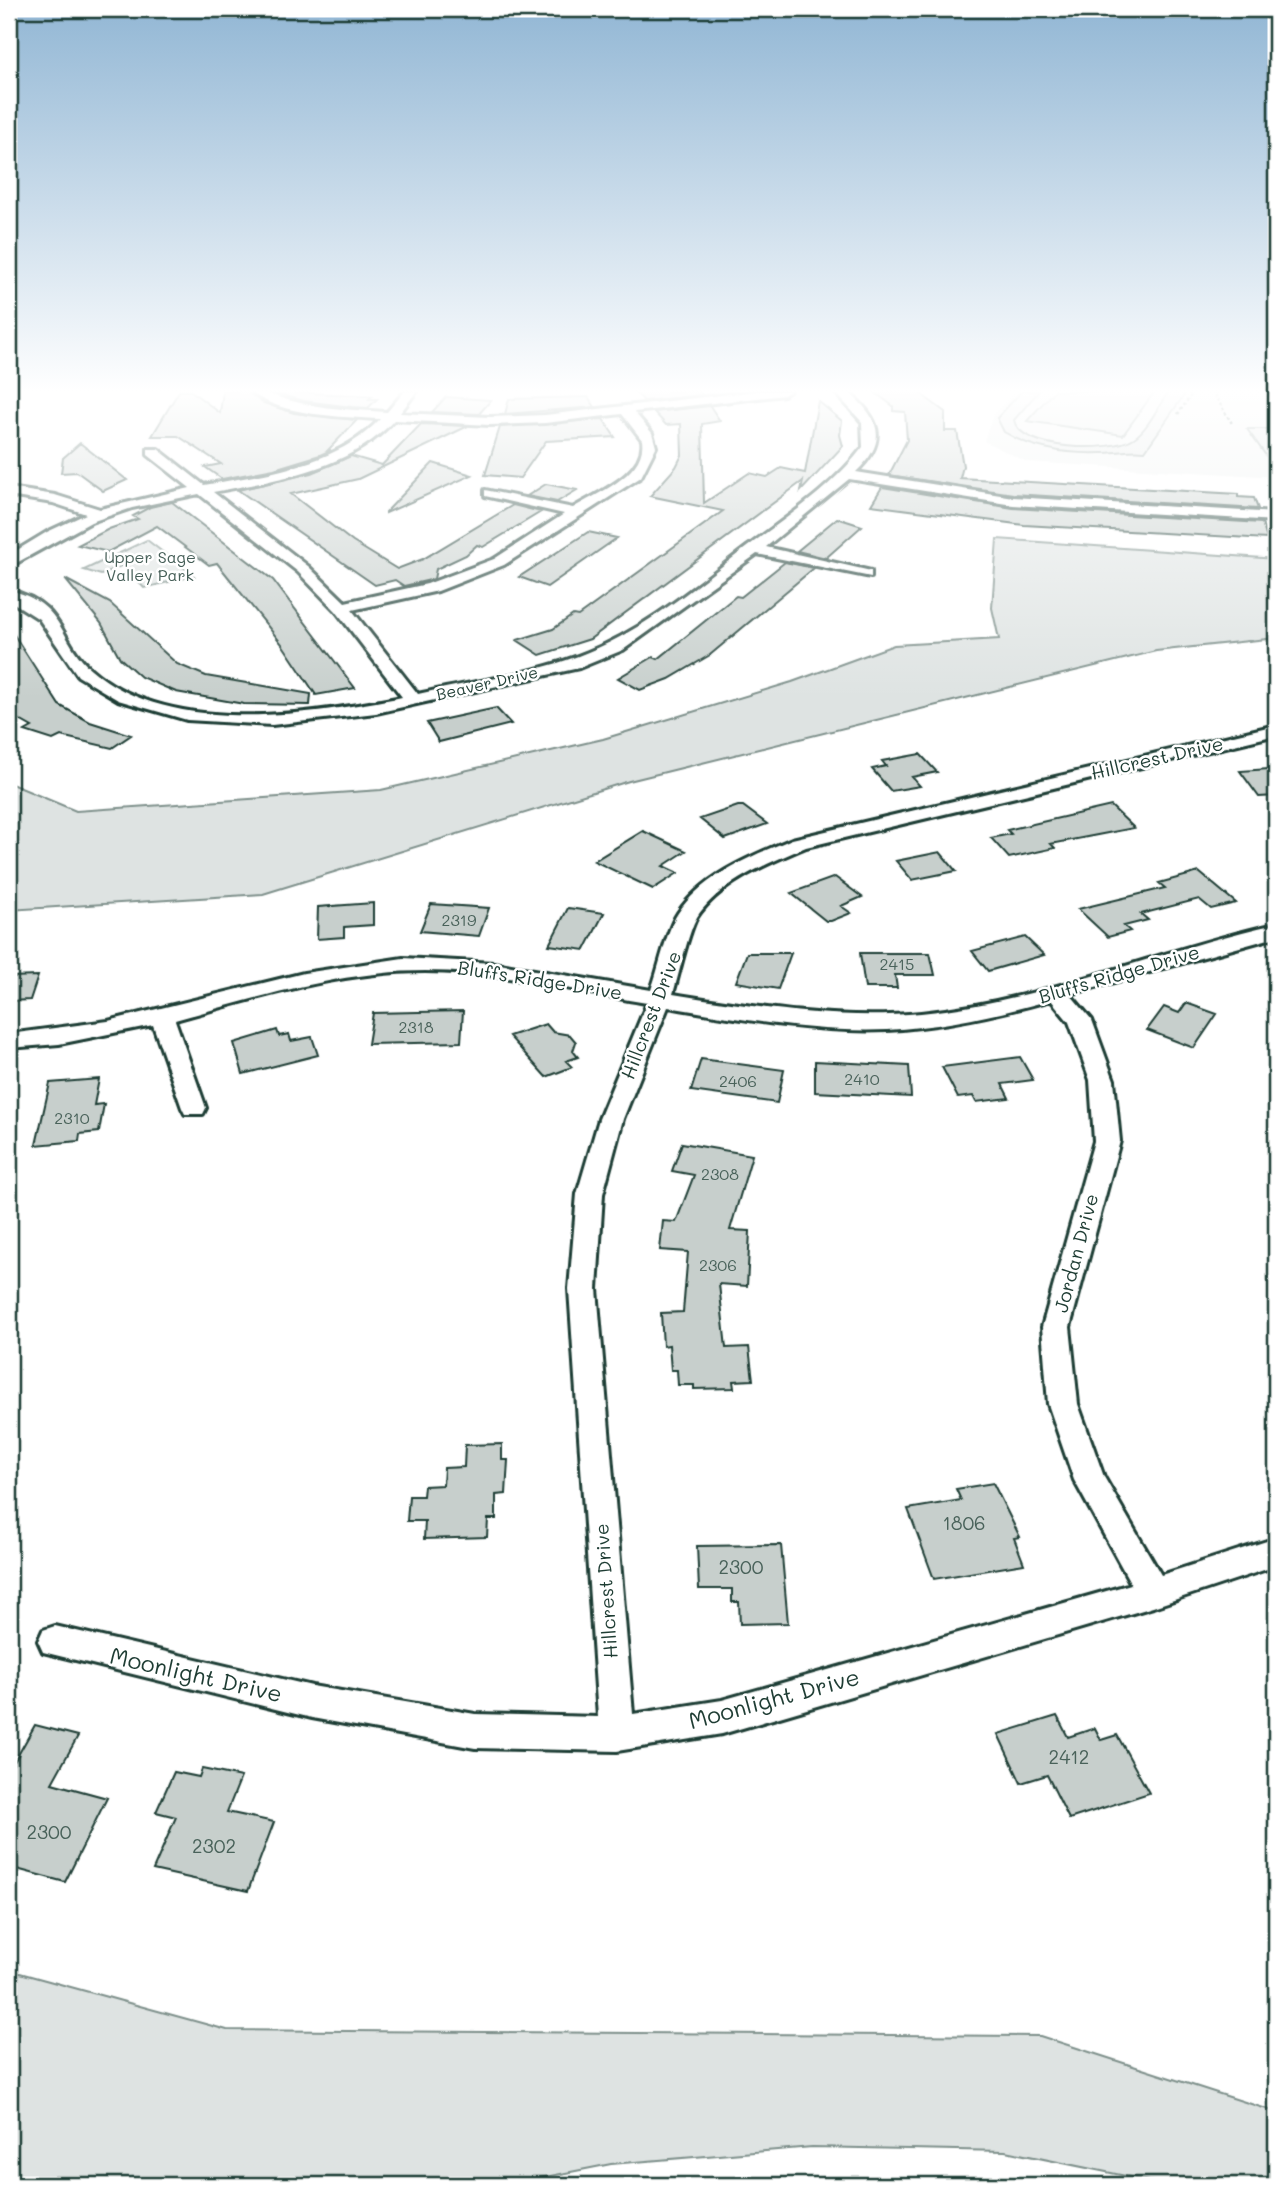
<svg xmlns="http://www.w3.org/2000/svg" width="1285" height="2194" font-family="Mali,sans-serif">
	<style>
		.built { fill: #eef1f0 }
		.green { fill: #dee3e2; stroke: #7e908b; stroke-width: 2 }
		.building { fill: #c7cfcc; stroke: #1f3d34; stroke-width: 2 }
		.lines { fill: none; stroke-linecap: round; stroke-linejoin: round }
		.minor-casing { stroke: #1f3d34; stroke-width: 6 }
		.path { stroke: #1f3d34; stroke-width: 2.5; stroke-dasharray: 2.5 2.5; stroke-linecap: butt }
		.minor { fill: #fff; fill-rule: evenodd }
		.labels { text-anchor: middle; stroke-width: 5; stroke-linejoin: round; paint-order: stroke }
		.far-park-label { font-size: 16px; fill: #455e57; stroke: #fff }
		.far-street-label { font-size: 16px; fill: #1f3d34; stroke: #fff }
		.number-label { font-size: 16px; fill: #49625a }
		.street-label { font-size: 19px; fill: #1f3d34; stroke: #fff }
		.near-number-label { font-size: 19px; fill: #49625a }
		.near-street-label { font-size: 23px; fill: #1f3d34; stroke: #fff }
	</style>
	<rect width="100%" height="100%" fill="#fff"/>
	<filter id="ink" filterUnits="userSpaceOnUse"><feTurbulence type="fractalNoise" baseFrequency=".0143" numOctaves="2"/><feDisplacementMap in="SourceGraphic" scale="14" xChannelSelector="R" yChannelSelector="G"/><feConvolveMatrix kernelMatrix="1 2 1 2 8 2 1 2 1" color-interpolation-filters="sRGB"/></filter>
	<g filter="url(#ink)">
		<path class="built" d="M 1016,391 L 1276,391 L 1276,477 L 1027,462 L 984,441 L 993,415 Z"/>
		<path class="green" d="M 1022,391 L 1039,391 L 1014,420 C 1020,451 1112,453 1134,438 C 1148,429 1159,405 1169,391 L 1187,391 L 1145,451 C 1130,449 1116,453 1101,453 C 1068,454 1032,449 1004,432 L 997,418 Z
			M 1054,391 L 1155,391 L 1123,435 L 1027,421 Z
			M 1247,429 L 1276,429 L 1276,464 L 1272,464 Z
			M 997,539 L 1276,559 L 1276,638 L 1156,651 L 629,781 L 263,894 L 9,910 L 9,783 L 76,811 L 381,790 L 603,739 L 792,682 L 894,645 L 999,639 L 992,608 Z
			M 147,540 L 194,576 L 144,588 L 123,565 L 101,575 L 84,570 Z
			M 9,1970 L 227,2030 L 1040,2036 L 1276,2112 L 1276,2185 L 1169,2185 L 1005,2151 L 812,2147 L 611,2164 L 505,2185 L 9,2185 Z"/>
		<path class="building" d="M 179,391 L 191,391 L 220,413 L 223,391 L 248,391 L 261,402 L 294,413 L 357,420 L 328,450 L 331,450 L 320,455 L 274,469 L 222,479 L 205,467 L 221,464 L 178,436 L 152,436 Z
			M 267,391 L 372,396 L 369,399 L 377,399 L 368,408 L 352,407 L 304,401 Z
			M 634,391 L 699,391 L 702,395 L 644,401 Z
			M 873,391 L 917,391 L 945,412 L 945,431 L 957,431 L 963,466 L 960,478 L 1238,494 L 1238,497 L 1254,498 L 1258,509 L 1013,494 L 889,475 L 907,440 L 905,412 L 893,411 L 893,406 Z
			M 446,397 L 491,400 L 479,414 L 432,412 Z
			M 588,397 L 595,407 L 505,414 L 509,399 Z
			M 818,401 L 842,421 L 840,435 L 843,446 L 801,491 L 803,481 L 590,639 L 540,655 L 517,640 L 553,629 L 573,615 L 578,616 L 723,511 L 650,496 L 676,467 L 682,455 L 681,424 L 666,425 L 654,412 L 710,406 L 720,421 L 702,424 L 704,503 L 749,473 L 767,477 L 781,468 L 805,473 Z
			M 603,419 L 615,437 L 546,441 L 520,478 L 485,475 L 500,427 Z
			M 421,424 L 468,426 L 358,479 L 291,494 L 353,542 L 397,569 L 423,559 L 513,505 L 541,512 L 483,547 L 477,545 L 466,555 L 436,569 L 434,579 L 426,581 L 404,586 L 395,580 L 375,585 L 238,490 L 311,473 L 351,456 L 382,465 Z
			M 80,443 L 127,480 L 103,491 L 77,472 L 61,473 L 63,458 Z
			M 433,463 L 472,475 L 386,513 L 386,512 Z
			M 546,484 L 577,490 L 557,502 L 527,496 Z
			M 882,487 L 1013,508 L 1262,523 L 1267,539 L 1024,525 L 871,505 Z
			M 172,502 L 273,580 L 355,688 L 316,695 L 282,644 L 217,563 L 209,565 L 157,526 L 108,552 L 78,545 L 109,529 L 138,519 L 133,516 L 150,507 Z
			M 837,518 L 862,526 L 826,558 L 797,551 Z
			M 588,532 L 617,538 L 547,587 L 519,577 Z
			M 785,562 L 814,568 L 710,655 L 669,679 L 640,690 L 618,678 L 653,657 L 658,659 L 736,596 L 741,597 Z
			M 65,579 L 110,603 L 177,664 L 206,676 L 311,694 L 310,705 L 244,704 L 176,692 L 141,677 L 120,658 L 101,623 Z
			M 9,627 L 59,705 L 90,722 L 131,735 L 112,748 L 61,736 L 53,740 L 25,731 L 32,727 L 9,714 Z
			M 496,708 L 511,724 L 439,742 L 427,723 Z
			M 920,754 L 937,772 L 912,777 L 920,786 L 891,791 L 872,769 L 886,766 L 882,761 Z
			M 1269,769 L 1276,771 L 1276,796 L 1259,797 L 1240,771 Z
			M 738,806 L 743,806 L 767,824 L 725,839 L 700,819 Z
			M 1111,806 L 1134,828 L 1051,844 L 1055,848 L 1009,858 L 991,838 L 1011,834 L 1007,830 Z
			M 643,831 L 686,851 L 663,866 L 678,873 L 653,889 L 594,861 Z
			M 940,852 L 956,871 L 912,880 L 896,861 Z
			M 1199,872 L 1236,903 L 1211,909 L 1199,899 L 1141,914 L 1148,920 L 1124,926 L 1130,931 L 1108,937 L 1078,909 L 1165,888 L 1159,883 Z
			M 835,877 L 862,897 L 841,906 L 851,913 L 831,921 L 826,921 L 791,893 Z
			M 373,903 L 373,925 L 344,927 L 344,937 L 317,939 L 318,907 Z
			M 431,904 L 489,908 L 479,936 L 420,931 Z
			M 568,908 L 604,913 L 585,950 L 549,945 Z
			M 1025,937 L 1044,955 L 988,971 L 972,951 Z
			M 747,953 L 791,953 L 778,989 L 736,982 Z
			M 860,953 L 930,953 L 935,975 L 895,975 L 897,988 L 865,988 Z
			M 38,976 L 30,1000 L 9,1001 L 9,977 Z
			M 1186,1003 L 1217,1014 L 1194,1048 L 1147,1030 L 1164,1007 L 1179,1013 Z
			M 463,1011 L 461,1042 L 368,1044 L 373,1013 Z
			M 546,1024 L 553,1032 L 570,1035 L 576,1042 L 573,1051 L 578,1057 L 566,1061 L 572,1067 L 546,1077 L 509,1036 Z
			M 277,1030 L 279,1036 L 289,1034 L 291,1041 L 312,1037 L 318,1055 L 243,1074 L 234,1043 Z
			M 1020,1057 L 1033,1080 L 1002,1084 L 1009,1098 L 976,1102 L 973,1096 L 958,1098 L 942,1067 Z
			M 701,1059 L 784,1070 L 777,1103 L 691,1091 Z
			M 815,1061 L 909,1066 L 911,1097 L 815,1092 Z
			M 99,1079 L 94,1105 L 104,1104 L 99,1132 L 80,1134 L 79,1141 L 36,1145 L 50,1083 Z
			M 682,1143 L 752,1155 L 730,1230 L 750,1231 L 747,1286 L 719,1284 L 726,1348 L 749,1347 L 753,1380 L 733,1381 L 734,1388 L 694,1389 L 694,1385 L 678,1385 L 677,1370 L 671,1370 L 669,1345 L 663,1346 L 661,1313 L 683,1312 L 688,1252 L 660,1250 L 663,1221 L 676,1222 L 694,1175 L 672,1171 Z
			M 502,1444 L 502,1460 L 508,1460 L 506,1494 L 496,1495 L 496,1519 L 488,1519 L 487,1537 L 424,1539 L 425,1521 L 407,1521 L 409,1496 L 423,1496 L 424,1486 L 443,1485 L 444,1468 L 464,1467 L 465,1445 Z
			M 993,1483 L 1020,1537 L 1014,1538 L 1024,1564 L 934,1579 L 908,1509 L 961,1500 L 956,1489 Z
			M 781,1545 L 788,1623 L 740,1624 L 739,1602 L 732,1602 L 732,1589 L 699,1589 L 697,1546 Z
			M 1057,1716 L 1068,1737 L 1095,1728 L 1101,1740 L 1117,1735 L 1149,1793 L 1069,1819 L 1047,1775 L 1021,1783 L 998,1734 Z
			M 35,1725 L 78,1736 L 52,1783 L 107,1798 L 65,1882 L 9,1867 L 9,1771 Z
			M 202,1769 L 241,1777 L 227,1812 L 274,1822 L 248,1891 L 153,1870 L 176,1817 L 156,1812 L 174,1772 L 199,1777 Z"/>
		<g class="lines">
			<defs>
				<path id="minor" d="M 250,391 C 266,390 277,398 292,401 C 324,409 355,410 387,412 L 405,391 L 417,391 L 400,413 L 490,417 L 545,415 L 757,391 L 790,391 L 784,395 L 634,412 L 652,433 L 656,447 L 641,477 L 504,565 L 438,591 L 352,610 L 418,694 C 474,681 535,674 588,652 C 646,629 698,584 747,547 C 787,517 833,487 863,447 L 862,422 L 834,391 L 847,391 C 879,417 890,440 856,472 L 1013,497 L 1276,513 L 1276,521 L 1013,505 L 849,479 L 766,547 L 871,571 L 871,577 L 757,554 L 623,650 L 579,668 L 376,713 L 272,725 L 187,720 L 118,700 L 78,676 L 39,619 L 9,600 L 9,590 C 65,603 58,640 91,669 C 168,737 311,715 402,697 L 336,611 L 298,572 L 199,494 L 132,508 L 91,522 L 9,567 L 9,555 L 47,532 L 86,514 L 53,503 L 9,496 L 9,488 L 55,495 L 100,509 L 190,488 L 148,455 L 148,449 L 158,449 L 204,485 C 264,474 337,466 380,419 C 344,417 279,416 250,391 ZM 622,414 L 642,440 C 647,474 597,493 573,508 L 485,490 L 485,496 L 564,514 L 494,559 L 427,584 L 345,602 L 308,566 L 213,492 C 275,480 350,470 394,420 L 490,425 L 545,423 Z
					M 1276,725 L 1276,735 L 806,847 C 769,863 720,882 697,917 C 688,932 679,975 673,994 C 755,1007 838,1021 921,1013 C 1043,1001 1158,950 1276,924 L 1276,937 L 1070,994 L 1092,1020 L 1114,1080 L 1120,1141 L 1070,1327 L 1078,1404 L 1104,1477 L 1161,1575 L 1276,1538 L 1276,1566 L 1153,1607 L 722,1734 L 617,1751 L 475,1748 L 312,1718 L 43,1652 L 38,1641 L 43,1630 L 55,1626 L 312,1686 L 475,1714 L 598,1717 L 569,1289 L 577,1194 L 599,1119 L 647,1003 C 574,991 500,971 425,971 C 340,971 256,998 175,1020 L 206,1108 L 203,1114 L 185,1114 L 182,1108 L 153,1025 L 59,1044 L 9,1048 L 9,1034 L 108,1021 L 304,973 L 403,958 L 494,963 L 651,990 C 659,969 666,931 678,913 C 703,875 752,856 792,839 ZM 1051,1000 L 1069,1022 L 1090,1080 L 1094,1141 L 1042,1327 L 1048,1404 L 1074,1480 L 1131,1584 L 722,1700 L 633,1714 L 597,1289 L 603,1194 L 623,1119 L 668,1007 C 740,1019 814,1033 887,1030 C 942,1027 997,1015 1051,1000 Z"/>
			</defs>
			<use href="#minor" class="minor-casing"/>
			<path class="path" d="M 1212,391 L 1233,425
				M 1178,414 L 1194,391"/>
			<use href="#minor" class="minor"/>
		</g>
	</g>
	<linearGradient id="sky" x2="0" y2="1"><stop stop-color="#91b6d4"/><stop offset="0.56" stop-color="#fff"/><stop offset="1" stop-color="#fff" stop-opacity="0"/></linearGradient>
	<rect width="1285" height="698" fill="url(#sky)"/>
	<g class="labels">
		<g class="far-park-label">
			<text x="150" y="563">Upper Sage<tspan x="150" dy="18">Valley Park</tspan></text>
		</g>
		<g class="far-street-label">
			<text transform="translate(487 683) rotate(-13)" y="6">Beaver Drive</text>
		</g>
		<g class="number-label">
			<text x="459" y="926">2319</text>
			<text x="897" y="970">2415</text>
			<text x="416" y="1033">2318</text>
			<text x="862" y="1085">2410</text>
			<text x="738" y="1087">2406</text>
			<text x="72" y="1124">2310</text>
			<text x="720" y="1180">2308</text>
			<text x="718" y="1271">2306</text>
		</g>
		<g class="street-label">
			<text transform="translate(1157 758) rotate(-13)" y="7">Hillcrest Drive</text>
			<text transform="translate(1119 974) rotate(-16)" y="7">Bluffs Ridge Drive</text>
			<text transform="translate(540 980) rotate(9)" y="7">Bluffs Ridge Drive</text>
			<text transform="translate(651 1015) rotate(-69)" y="7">Hillcrest Drive</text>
			<text transform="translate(1076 1253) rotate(-75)" y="7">Jordan Drive</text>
			<text transform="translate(606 1591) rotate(-94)" y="7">Hillcrest Drive</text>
		</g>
		<g class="near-number-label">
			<text x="964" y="1530">1806</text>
			<text x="741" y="1574">2300</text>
			<text x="1069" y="1764">2412</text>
			<text x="49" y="1839">2300</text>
			<text x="214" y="1853">2302</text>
		</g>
		<g class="near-street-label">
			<text transform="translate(196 1675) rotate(13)" y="8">Moonlight Drive</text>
			<text transform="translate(774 1699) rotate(-15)" y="8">Moonlight Drive</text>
		</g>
	</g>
	<rect width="1285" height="2194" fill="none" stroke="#fff" stroke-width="35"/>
	<rect x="18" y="18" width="1250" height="2159" fill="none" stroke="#1f3d34" stroke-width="2.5" filter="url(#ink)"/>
</svg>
